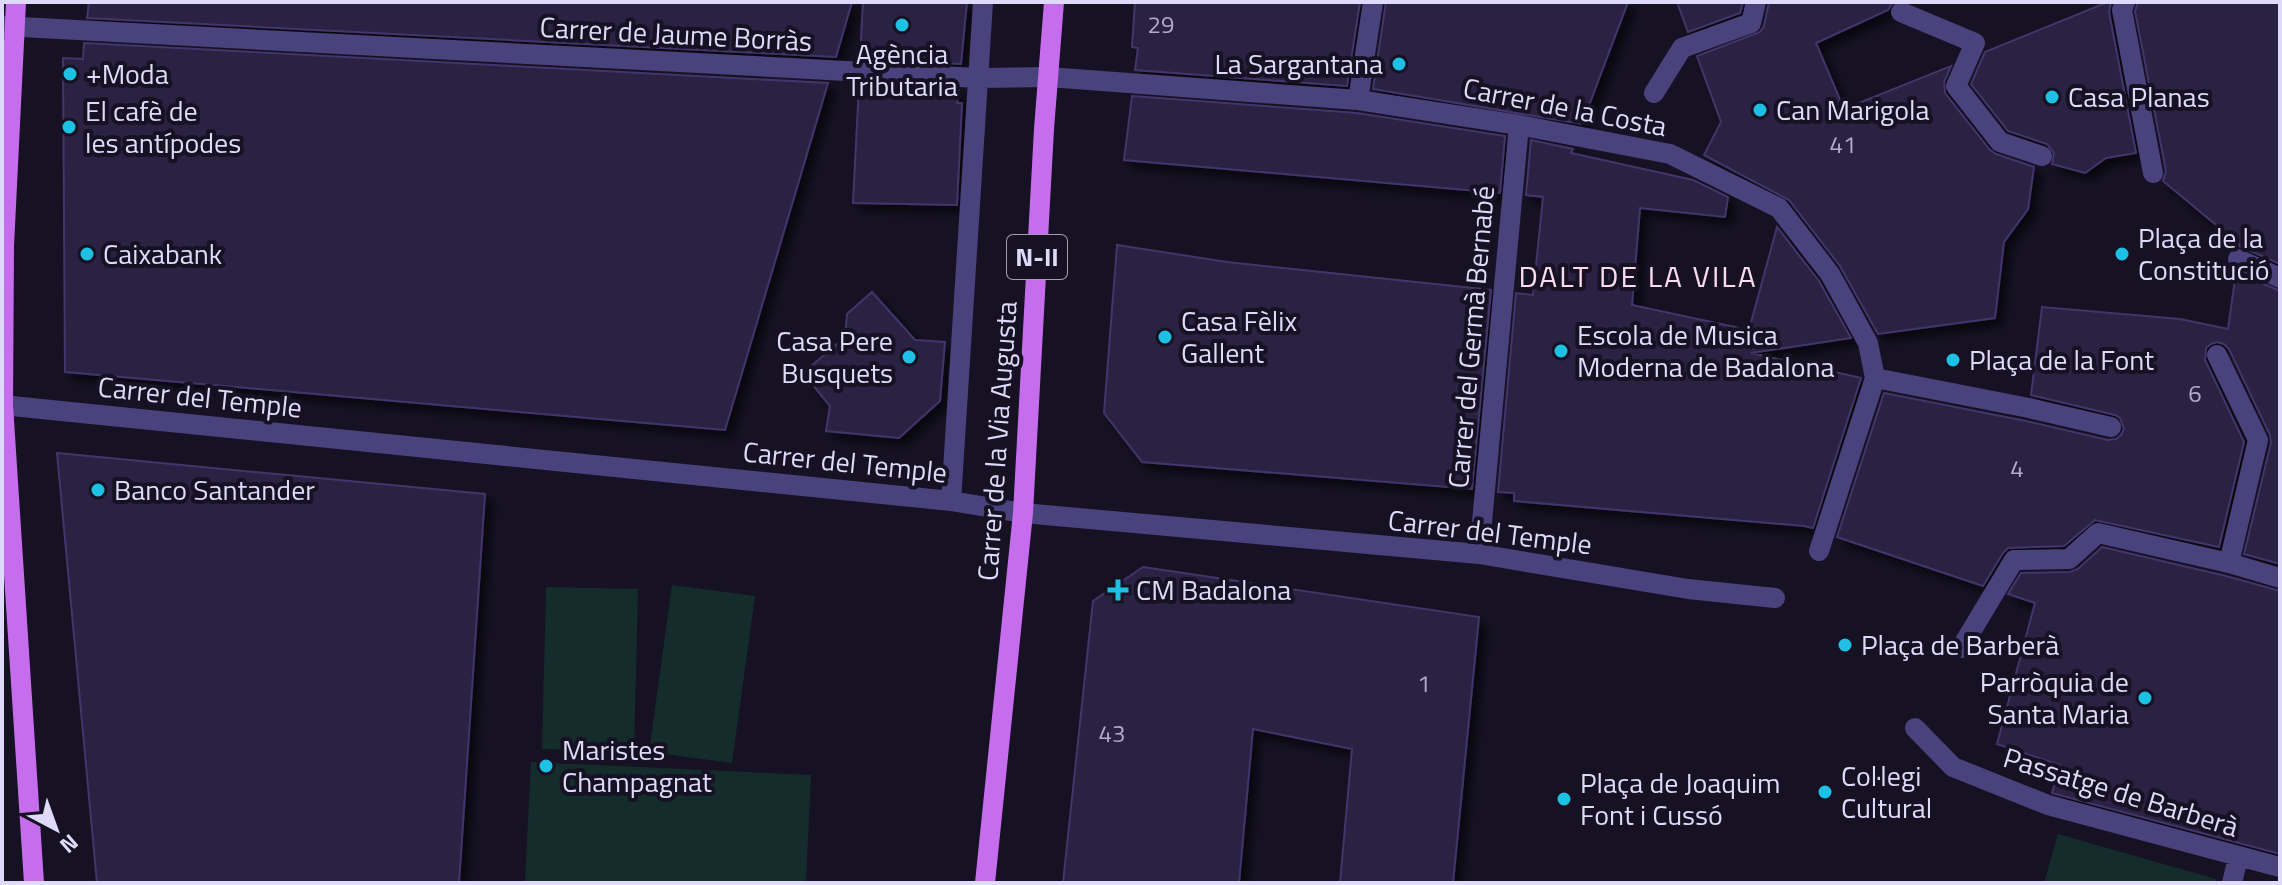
<svg xmlns="http://www.w3.org/2000/svg" width="2282" height="885" font-family="'Titillium Web',sans-serif">
	<style>
		.green { fill: #152c2d }
		.building { fill: #292042; stroke: #43356b; stroke-width: 2; filter: url(#shadow) }
		.lines { fill: none; stroke-linecap: round; stroke-linejoin: round }
		.minor { stroke: #49427d; stroke-width: 20 }
		.major { stroke: #c66ded; stroke-width: 20 }
		.poi-dot { fill: #1cc1e3; stroke: #161223; stroke-width: 3 }
		.labels { text-anchor: middle; stroke-width: 8; stroke-linejoin: round; paint-order: stroke }
		.number-label { font-size: 24px; fill: #b2abcc }
		.shield { fill: #161223; stroke: #a39dba; stroke-width: 2 }
		.shield-label { font-size: 26px; font-weight: bold; fill: #dfd9fa }
		.street-label { font-size: 28px; fill: #dfd9fa; stroke: #161223 }
		.poi-label { font-size: 28px; fill: #dfd9fa; stroke: #161223; text-anchor: start }
		.neighbourhood-label { font-size: 30px; letter-spacing: 2px; fill: #fadbed; stroke: #161223 }
	</style>
	<defs>
		<filter id="shadow"><feDropShadow dx="7" dy="7" stdDeviation="4" flood-color="#0009"/></filter>
	</defs>
	<rect width="100%" height="100%" fill="#161223"/>
	<path class="green" d="M 672,585 L 755,596 L 732,763 L 649,752 Z
		M 546,587 L 638,589 L 634,751 L 542,749 Z
		M 531,762 L 811,775 L 806,883 L 525,883 Z
		M 2058,834 L 2216,879 L 2215,883 L 2044,883 Z"/>
	<path class="building" d="M 89,2 L 852,2 L 836,57 L 87,18 Z
		M 863,2 L 967,2 L 961,64 L 860,59 Z
		M 1135,2 L 1360,2 L 1347,86 L 1135,70 L 1138,48 L 1132,47 Z
		M 1386,2 L 1628,2 L 1582,124 L 1373,89 Z
		M 1677,2 L 1743,2 L 1740,13 L 1688,32 Z
		M 1769,2 L 1893,2 L 1888,10 L 1816,43 L 1844,109 L 1951,66 L 1944,82 L 1945,93 L 1990,150 L 1996,154 L 2034,167 L 2028,209 L 2004,242 L 1995,318 L 1878,334 L 1840,266 L 1789,200 L 1704,155 L 1721,122 L 1697,56 L 1760,32 L 1764,26 Z
		M 2108,2 L 2111,2 L 2109,12 L 2136,153 L 2106,158 L 2085,173 L 2052,164 L 2054,153 L 2047,144 L 2008,131 L 1971,84 L 1985,52 Z
		M 2138,2 L 2280,2 L 2280,264 L 2239,246 L 2239,244 L 2163,181 L 2166,171 L 2135,11 Z
		M 84,43 L 828,83 L 725,430 L 65,372 L 63,58 L 83,59 Z
		M 859,85 L 959,90 L 957,103 L 962,103 L 957,205 L 853,203 Z
		M 1132,96 L 1357,113 L 1505,136 L 1500,193 L 1124,160 Z
		M 1531,140 L 1573,149 L 1571,153 L 1693,180 L 1728,197 L 1725,217 L 1640,208 L 1632,305 L 1749,330 L 1777,227 L 1819,281 L 1851,338 L 1751,353 L 1861,378 L 1813,528 L 1804,526 L 1514,501 L 1514,493 L 1498,492 L 1516,293 L 1533,295 L 1543,197 L 1526,195 Z
		M 1117,245 L 1227,262 L 1491,290 L 1472,489 L 1142,462 L 1104,413 Z
		M 2236,272 L 2280,291 L 2280,564 L 2244,554 L 2271,443 L 2270,435 L 2229,349 L 2224,344 L 2217,342 L 2211,344 L 2206,348 L 2205,360 L 2244,442 L 2219,547 L 2095,520 L 2064,546 L 2008,548 L 2003,553 L 1983,586 L 1837,537 L 1884,393 L 2026,421 L 2108,440 L 2116,439 L 2121,435 L 2124,429 L 2120,418 L 2115,415 L 2031,395 L 2042,307 L 2180,319 L 2228,329 Z
		M 872,292 L 915,340 L 945,342 L 940,401 L 899,438 L 826,431 L 830,406 L 803,373 L 845,337 L 847,314 Z
		M 57,453 L 485,494 L 459,883 L 97,883 Z
		M 2102,547 L 2226,576 L 2280,591 L 2280,854 L 2052,793 L 2060,765 L 1997,744 L 2035,603 L 2008,594 L 2021,573 L 2070,572 L 2078,569 Z
		M 1143,567 L 1479,617 L 1453,883 L 1340,883 L 1352,749 L 1253,729 L 1239,883 L 1063,883 L 1093,601 Z"/>
	<g class="lines">
		<path class="minor" d="M 2125,2 L 2122,10 L 2153,173
			M 1901,12 L 1975,43 L 1956,86 L 2000,142 L 2042,156
			M 2,26 L 978,78 L 1048,77 L 1358,100 L 1519,125 L 1670,154 L 1779,208 L 1830,274 L 1868,343 L 1875,378 L 1819,551
			M 1654,93 L 1682,48 L 1751,23 L 1756,2
			M 1358,100 L 1373,2
			M 2238,259 L 2280,278
			M 2217,355 L 2258,440 L 2229,563
			M 1875,378 L 2029,408 L 2111,427
			M 2,405 L 951,501 L 1023,513 L 1479,554 L 1688,589 L 1775,598
			M 951,501 L 983,2
			M 1479,554 L 1519,125
			M 1961,648 L 2014,560 L 2069,559 L 2098,533 L 2229,563 L 2280,578
			M 1915,728 L 1953,767 L 2048,805 L 2280,867
			M 2232,883 L 2238,857"/>
		<path class="major" d="M 16,2 L 4,246 L 3,405 L 34,883
			M 985,883 L 1023,513 L 1044,129 L 1054,2"/>
	</g>
	<g class="poi-dot">
		<circle cx="902" cy="25" r="8"/>
		<circle cx="1399" cy="64" r="8"/>
		<circle cx="70" cy="74" r="8"/>
		<circle cx="2052" cy="97" r="8"/>
		<circle cx="1760" cy="110" r="8"/>
		<circle cx="69" cy="127" r="8"/>
		<circle cx="87" cy="254" r="8"/>
		<circle cx="2122" cy="254" r="8"/>
		<circle cx="1165" cy="337" r="8"/>
		<circle cx="1561" cy="351" r="8"/>
		<circle cx="909" cy="357" r="8"/>
		<circle cx="1953" cy="360" r="8"/>
		<circle cx="98" cy="490" r="8"/>
		<path d="M1114 578h8v8h8v8h-8v8h-8v-8h-8v-8h8z"/>
		<circle cx="1845" cy="645" r="8"/>
		<circle cx="2145" cy="698" r="8"/>
		<circle cx="546" cy="766" r="8"/>
		<circle cx="1825" cy="792" r="8"/>
		<circle cx="1564" cy="799" r="8"/>
	</g>
	<g class="labels">
		<g class="number-label">
			<text x="1161" y="33">29</text>
			<text x="1843" y="153">41</text>
			<text x="2195" y="402">6</text>
			<text x="2017" y="477">4</text>
			<text x="1424" y="692">1</text>
			<text x="1112" y="742">43</text>
		</g>
		<rect class="shield" x="1007" y="235" width="60" height="44" rx="6"/>
		<g class="shield-label">
			<text x="1037" y="266">N-II</text>
		</g>
		<g class="street-label">
			<text transform="translate(676 34) rotate(3)" y="10">Carrer de Jaume Borràs</text>
			<text transform="translate(1565 107) rotate(11)" y="10">Carrer de la Costa</text>
			<text transform="translate(1471 337) rotate(-85)" y="10">Carrer del Germà Bernabé</text>
			<text transform="translate(200 397) rotate(6)" y="10">Carrer del Temple</text>
			<text transform="translate(997 441) rotate(-86)" y="10">Carrer de la Via Augusta</text>
			<text transform="translate(845 462) rotate(6)" y="10">Carrer del Temple</text>
			<text transform="translate(1490 532) rotate(7)" y="10">Carrer del Temple</text>
			<text transform="translate(2121 792) rotate(17)" y="10">Passatge de Barberà</text>
		</g>
		<g class="poi-label">
			<text x="902" y="64" text-anchor="middle">Agència<tspan x="902" dy="32">Tributaria</tspan></text>
			<text x="1383" y="74" text-anchor="end">La Sargantana</text>
			<text x="86" y="84">+Moda</text>
			<text x="2068" y="107">Casa Planas</text>
			<text x="1776" y="120">Can Marigola</text>
			<text x="85" y="121">El cafè de<tspan x="85" dy="32">les antípodes</tspan></text>
			<text x="2138" y="248">Plaça de la<tspan x="2138" dy="32">Constitució</tspan></text>
			<text x="103" y="264">Caixabank</text>
			<text x="1181" y="331">Casa Fèlix<tspan x="1181" dy="32">Gallent</tspan></text>
			<text x="1577" y="345">Escola de Musica<tspan x="1577" dy="32">Moderna de Badalona</tspan></text>
			<text x="893" y="351" text-anchor="end">Casa Pere<tspan x="893" dy="32">Busquets</tspan></text>
			<text x="1969" y="370">Plaça de la Font</text>
			<text x="114" y="500">Banco Santander</text>
			<text x="1136" y="600">CM Badalona</text>
			<text x="1861" y="655">Plaça de Barberà</text>
			<text x="2129" y="692" text-anchor="end">Parròquia de<tspan x="2129" dy="32">Santa Maria</tspan></text>
			<text x="562" y="760">Maristes<tspan x="562" dy="32">Champagnat</tspan></text>
			<text x="1841" y="786">Col·legi<tspan x="1841" dy="32">Cultural</tspan></text>
			<text x="1580" y="793">Plaça de Joaquim<tspan x="1580" dy="32">Font i Cussó</tspan></text>
		</g>
		<g class="neighbourhood-label">
			<text x="1638" y="287">DALT DE LA VILA</text>
		</g>
	</g>
	<rect width="2282" height="885" fill="none" stroke="#dfd9fa" stroke-width="8"/>
	<g transform="translate(56 829) rotate(139)" stroke="#161223" stroke-width="6" paint-order="stroke">
	<path d="M0-6L14 30L0 20L-14 30Z" fill="#dfd9fa"/>
	<text y="-12" font-size="22" font-weight="bold" text-anchor="middle" fill="#dfd9fa">N</text>
	</g>
</svg>
